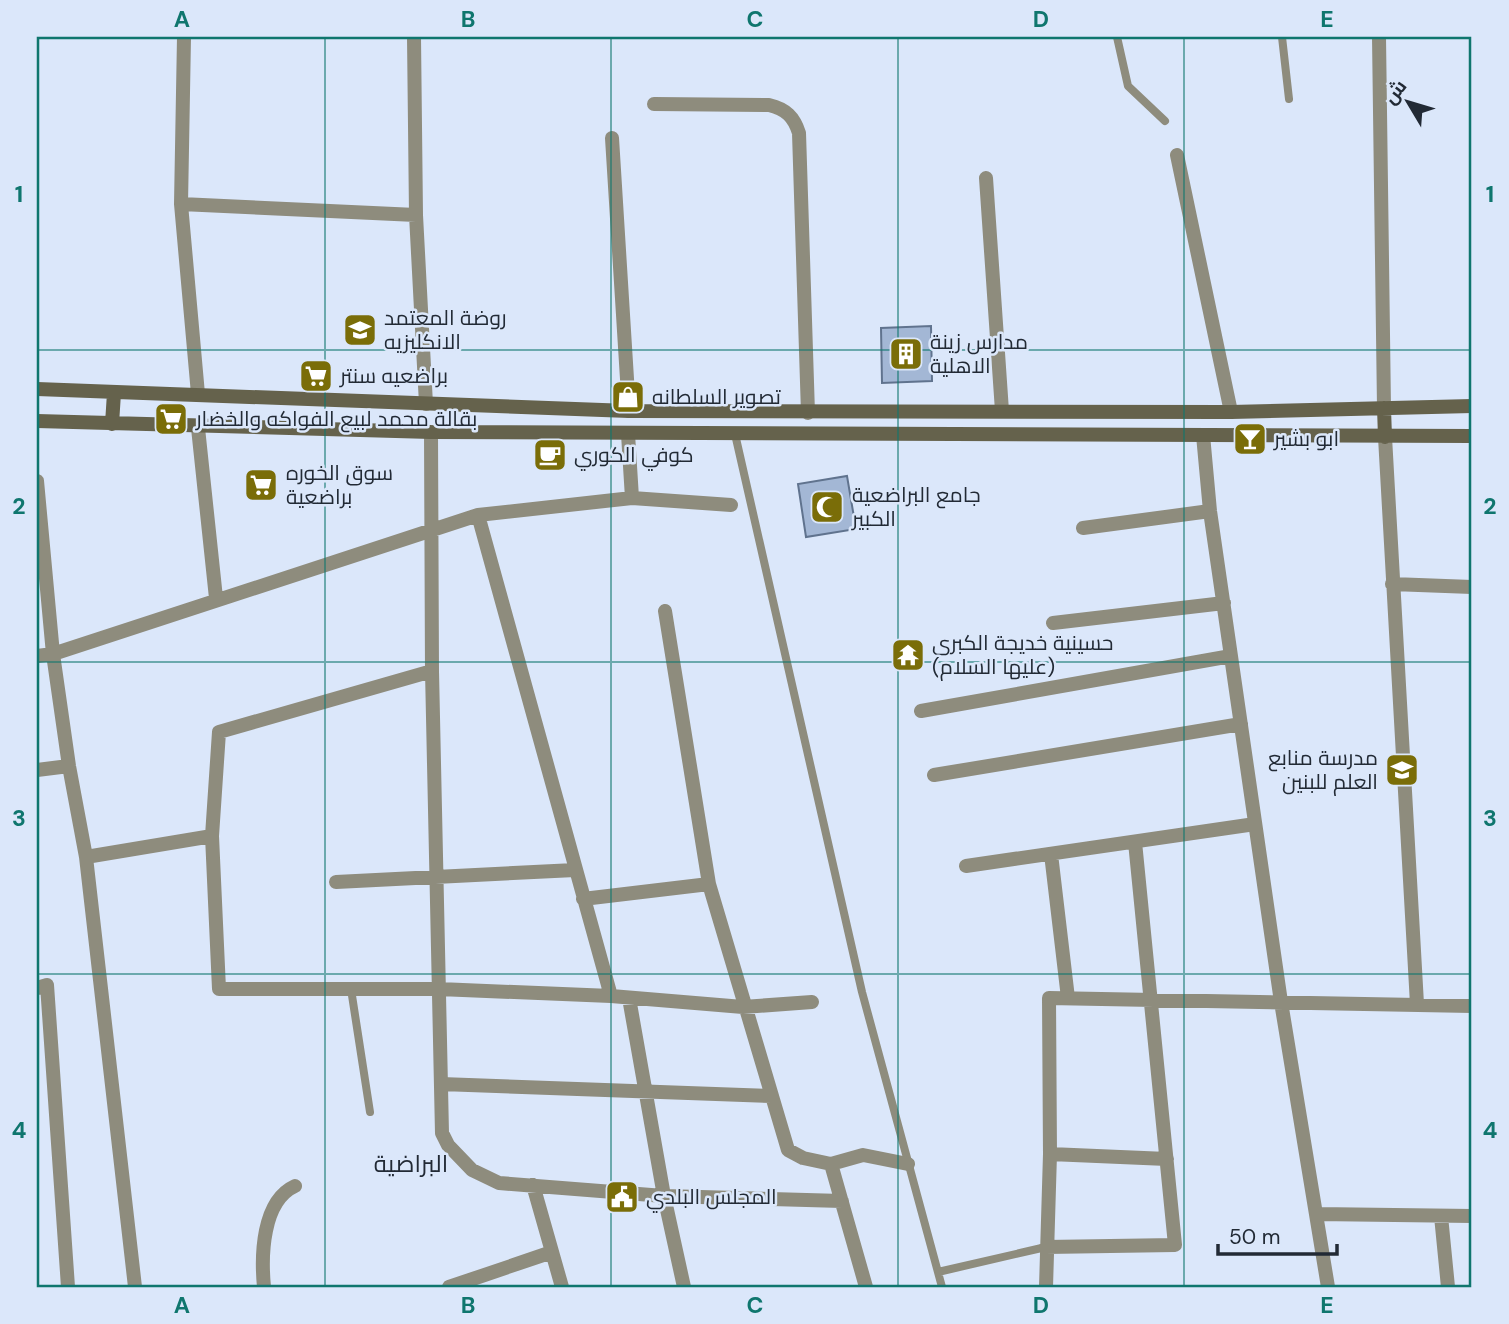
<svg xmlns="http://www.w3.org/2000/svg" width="1509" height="1324" font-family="'DM Sans',Cairo,sans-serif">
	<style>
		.building { fill: #a3b7d5; stroke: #60738e; stroke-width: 2 }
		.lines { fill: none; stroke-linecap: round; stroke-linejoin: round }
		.lane { stroke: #8e8c7d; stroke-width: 8 }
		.street { stroke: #8e8c7d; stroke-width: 14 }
		.secondary { stroke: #65624c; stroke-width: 14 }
		.grid { fill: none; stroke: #0f766e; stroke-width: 2; stroke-opacity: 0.55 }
		.labels { text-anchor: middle; stroke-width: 5; stroke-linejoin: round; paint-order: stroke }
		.poi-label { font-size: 21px; fill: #222a35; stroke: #dbe7fa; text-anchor: start }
		.quarter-label { font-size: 24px; fill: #222a35; stroke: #dbe7fa }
		.neatline { fill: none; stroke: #0f766e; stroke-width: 2.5 }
		.grid-label { font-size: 23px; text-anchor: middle; font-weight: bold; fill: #0f766e }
	</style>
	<rect width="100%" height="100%" fill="#dbe7fa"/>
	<path class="building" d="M 931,326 L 932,381 L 882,383 L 881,328 Z
		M 847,476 L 856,529 L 806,537 L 798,484 Z"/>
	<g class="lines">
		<path class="lane" d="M 1117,37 L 1128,86 L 1165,121
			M 1282,37 L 1289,99
			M 735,434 L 862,992 L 942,1287
			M 351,989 L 370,1112
			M 938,1272 L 1046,1247"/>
		<path class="street" d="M 184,37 L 181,204 L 198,394
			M 414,37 L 416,215 L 426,404
			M 1379,37 L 1384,408
			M 654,104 L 769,105 C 786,109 794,117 799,133 L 808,413
			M 612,138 L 629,411
			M 1177,155 L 1231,412
			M 986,178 L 1002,411
			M 181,204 L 416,215
			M 198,428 L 216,598
			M 431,432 L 432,671 L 442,1133 L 448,1145 L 472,1170 L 499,1183 L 664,1196 L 842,1201
			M 628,434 L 632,498
			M 1203,435 L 1210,511 L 1281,1002 L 1328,1287
			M 1385,437 L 1417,1004
			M 37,481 L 53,654 L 69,766 L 86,857 L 135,1287
			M 478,515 L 611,996
			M 1083,528 L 1210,511
			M 1392,584 L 1472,587
			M 665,611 L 709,884 L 788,1150 L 803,1158 L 831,1164 L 866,1287
			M 1053,623 L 1224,603
			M 37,656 L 53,654 L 478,515 L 632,498 L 731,505
			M 432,671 L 219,732 L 212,836 L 219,989 L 439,989 L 611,996 L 743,1007 L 812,1002
			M 921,711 L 1231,656
			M 37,770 L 69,766
			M 934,775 L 1241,724
			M 1051,854 L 1068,998
			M 86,857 L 212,836
			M 966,866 L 1255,824
			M 336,882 L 575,870
			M 583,899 L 709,884
			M 37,988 L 47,985 L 68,1287
			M 629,998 L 664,1196 L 684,1287
			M 441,1084 L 772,1096
			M 1050,1154 L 1167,1159
			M 831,1164 L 863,1155 L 908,1164
			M 533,1185 L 562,1287
			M 1317,1214 L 1472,1216
			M 1441,1216 L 1448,1287
			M 1046,1247 L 1175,1245 L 1135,842
			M 264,1287 C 261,1256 262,1201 295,1186
			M 449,1287 L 552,1252
			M 1046,1287 L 1050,1154 L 1049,998 L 1472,1006"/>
		<path class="secondary" d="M 37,389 L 629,411 L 1231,412 L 1472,406
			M 1384,408 L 1385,437
			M 37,421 L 431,432 L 1472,436
			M 112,424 L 114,393"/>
	</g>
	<path class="grid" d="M 325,37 L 325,1287M 611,37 L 611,1287M 898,37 L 898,1287M 1184,37 L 1184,1287M 37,350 L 1472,350M 37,662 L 1472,662M 37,974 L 1472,974"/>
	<defs>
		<symbol id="school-square" viewBox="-11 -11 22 22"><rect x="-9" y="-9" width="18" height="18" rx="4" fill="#7a6d08" stroke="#dbe7fa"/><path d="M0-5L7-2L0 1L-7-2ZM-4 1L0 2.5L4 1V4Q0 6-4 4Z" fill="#fff"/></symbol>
		<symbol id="building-square" viewBox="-11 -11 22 22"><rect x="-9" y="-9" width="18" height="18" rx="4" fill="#7a6d08" stroke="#dbe7fa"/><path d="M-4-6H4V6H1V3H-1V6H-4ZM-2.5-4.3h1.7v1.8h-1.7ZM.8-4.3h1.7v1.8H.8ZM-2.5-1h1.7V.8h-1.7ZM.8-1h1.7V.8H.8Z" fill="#fff"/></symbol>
		<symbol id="supermarket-square" viewBox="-11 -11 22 22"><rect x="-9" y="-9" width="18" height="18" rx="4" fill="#7a6d08" stroke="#dbe7fa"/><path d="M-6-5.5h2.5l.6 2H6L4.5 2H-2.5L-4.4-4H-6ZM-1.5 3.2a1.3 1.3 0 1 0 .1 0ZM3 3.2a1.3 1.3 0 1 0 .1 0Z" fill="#fff"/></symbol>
		<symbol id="shop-square" viewBox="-11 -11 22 22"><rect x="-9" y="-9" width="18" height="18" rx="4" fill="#7a6d08" stroke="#dbe7fa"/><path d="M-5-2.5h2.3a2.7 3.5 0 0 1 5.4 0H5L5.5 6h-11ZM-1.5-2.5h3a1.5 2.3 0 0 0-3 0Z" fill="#fff"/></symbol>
		<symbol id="bar-square" viewBox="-11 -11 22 22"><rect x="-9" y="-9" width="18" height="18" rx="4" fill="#7a6d08" stroke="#dbe7fa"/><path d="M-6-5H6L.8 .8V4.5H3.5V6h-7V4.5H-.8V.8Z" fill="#fff"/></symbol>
		<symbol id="cafe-square" viewBox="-11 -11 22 22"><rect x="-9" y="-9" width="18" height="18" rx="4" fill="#7a6d08" stroke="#dbe7fa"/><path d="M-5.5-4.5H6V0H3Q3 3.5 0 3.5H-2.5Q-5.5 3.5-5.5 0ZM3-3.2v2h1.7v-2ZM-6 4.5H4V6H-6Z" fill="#fff"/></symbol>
		<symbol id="mosque-square" viewBox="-11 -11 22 22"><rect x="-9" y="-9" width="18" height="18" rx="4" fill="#7a6d08" stroke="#dbe7fa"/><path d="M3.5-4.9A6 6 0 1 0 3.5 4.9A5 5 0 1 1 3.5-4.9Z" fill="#fff"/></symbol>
		<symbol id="temple-square" viewBox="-11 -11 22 22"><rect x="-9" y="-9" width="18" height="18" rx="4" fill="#7a6d08" stroke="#dbe7fa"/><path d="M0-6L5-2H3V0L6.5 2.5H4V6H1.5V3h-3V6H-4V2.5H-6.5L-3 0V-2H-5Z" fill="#fff"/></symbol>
		<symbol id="civic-square" viewBox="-11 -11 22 22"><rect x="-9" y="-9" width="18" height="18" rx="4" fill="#7a6d08" stroke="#dbe7fa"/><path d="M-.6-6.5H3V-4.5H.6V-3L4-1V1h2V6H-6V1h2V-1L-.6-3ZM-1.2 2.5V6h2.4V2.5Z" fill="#fff"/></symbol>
	</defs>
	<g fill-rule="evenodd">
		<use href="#school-square" x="341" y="311" width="38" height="38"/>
		<use href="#building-square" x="887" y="335" width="38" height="38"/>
		<use href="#supermarket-square" x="297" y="357" width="38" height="38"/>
		<use href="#shop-square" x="609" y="378" width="38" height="38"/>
		<use href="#supermarket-square" x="152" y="400" width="38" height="38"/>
		<use href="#bar-square" x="1231" y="420" width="38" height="38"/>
		<use href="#cafe-square" x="531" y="436" width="38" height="38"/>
		<use href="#supermarket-square" x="242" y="466" width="38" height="38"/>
		<use href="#mosque-square" x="808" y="488" width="38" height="38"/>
		<use href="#temple-square" x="889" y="636" width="38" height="38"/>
		<use href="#school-square" x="1383" y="751" width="38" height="38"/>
		<use href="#civic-square" x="603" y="1178" width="38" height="38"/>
	</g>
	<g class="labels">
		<g class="poi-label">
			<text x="384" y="325">روضة المعتمد<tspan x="384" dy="24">الانكليزيه</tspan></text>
			<text x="930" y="349">مدارس زينة<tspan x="930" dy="24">الاهلية</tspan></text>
			<text x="340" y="383">براضعيه سنتر</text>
			<text x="652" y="404">تصوير السلطانه</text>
			<text x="196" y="426">بقالة محمد لبيع الفواكه والخضار</text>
			<text x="1274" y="446">ابو بشير</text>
			<text x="574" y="462">كوفي الكوري</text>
			<text x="286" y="480">سوق الخوره<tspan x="286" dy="24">براضعية</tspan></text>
			<text x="852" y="502">جامع البراضعية<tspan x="852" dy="24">الكبير</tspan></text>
			<text x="932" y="650">حسينية خديجة الكبرى<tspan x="932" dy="24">(عليها السلام)</tspan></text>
			<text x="1378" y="765" text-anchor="end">مدرسة منابع<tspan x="1378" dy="24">العلم للبنين</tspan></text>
			<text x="646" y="1204">المجلس البلدي</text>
		</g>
		<g class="quarter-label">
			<text x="411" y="1172">البراضية</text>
		</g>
	</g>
	<rect width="1509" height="1324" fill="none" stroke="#dbe7fa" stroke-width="77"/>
	<g transform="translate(1408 102) rotate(308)" stroke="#dbe7fa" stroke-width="5" paint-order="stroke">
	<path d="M0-5L12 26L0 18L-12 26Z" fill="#222a35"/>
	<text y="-10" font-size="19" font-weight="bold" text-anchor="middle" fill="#222a35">ش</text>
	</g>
	<path d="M1218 1244v10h119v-10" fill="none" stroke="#222a35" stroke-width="3.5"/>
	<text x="1229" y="1244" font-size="21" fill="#222a35" stroke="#dbe7fa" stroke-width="5" paint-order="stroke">50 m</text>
	<rect x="38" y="38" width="1432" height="1248" class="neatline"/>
	<g class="grid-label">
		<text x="182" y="27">A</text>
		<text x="468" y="27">B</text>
		<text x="755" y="27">C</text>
		<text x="1041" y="27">D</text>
		<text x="1327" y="27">E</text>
		<text x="19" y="202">1</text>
		<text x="1490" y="202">1</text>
		<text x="19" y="514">2</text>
		<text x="1490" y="514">2</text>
		<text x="19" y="826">3</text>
		<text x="1490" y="826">3</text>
		<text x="19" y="1138">4</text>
		<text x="1490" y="1138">4</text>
		<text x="182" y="1313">A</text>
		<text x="468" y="1313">B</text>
		<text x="755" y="1313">C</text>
		<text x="1041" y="1313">D</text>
		<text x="1327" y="1313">E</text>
	</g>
</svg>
